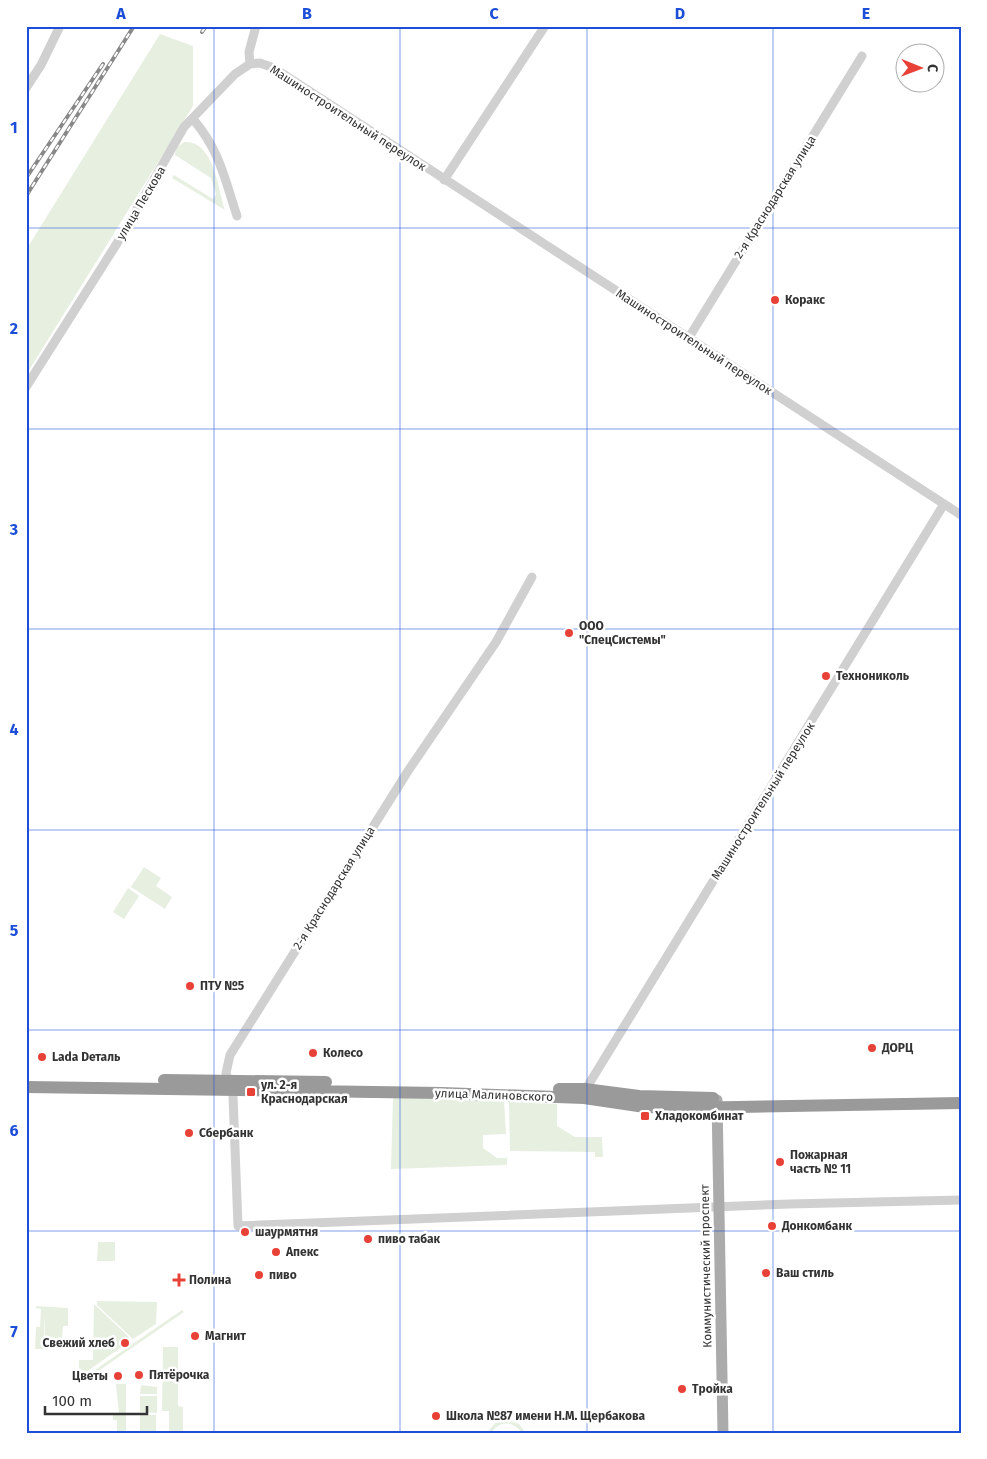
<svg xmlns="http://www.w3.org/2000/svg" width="987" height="1459" font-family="'Fira Sans',sans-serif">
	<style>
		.green { fill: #e7efe1 }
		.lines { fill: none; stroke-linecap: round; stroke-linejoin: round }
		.minor { stroke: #d0d0d0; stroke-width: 9 }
		.major { stroke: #ababab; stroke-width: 11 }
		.highway { stroke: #9a9a9a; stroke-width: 12 }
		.rail-casing { stroke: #888; stroke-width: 4 }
		.rail { stroke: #fff; stroke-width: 2; stroke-dasharray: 5.5; stroke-linecap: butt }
		.grid { fill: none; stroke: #1d4ed8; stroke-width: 1; stroke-opacity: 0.55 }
		.poi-dot { fill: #e84137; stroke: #fff; stroke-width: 2 }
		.labels { text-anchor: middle; stroke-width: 5; stroke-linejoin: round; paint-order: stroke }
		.street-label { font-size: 12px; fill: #333; stroke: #fff }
		.poi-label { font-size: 12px; font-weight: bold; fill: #333; stroke: #fff; text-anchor: start }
		.neatline { fill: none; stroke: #1d4ed8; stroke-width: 2 }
		.grid-label { font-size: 16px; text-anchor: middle; font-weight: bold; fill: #1d4ed8 }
	</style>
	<rect width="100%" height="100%" fill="#fff"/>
	<path class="green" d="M 160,34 L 193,46 L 193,106 L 26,375 L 26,250 Z
		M 184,142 C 214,140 218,189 225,210 L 172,178 L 174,175 L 213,199 L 216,194 L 211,178 L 175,155 L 176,148 Z
		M 144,867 L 161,878 L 156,886 L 172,897 L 165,909 L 131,887 Z
		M 128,888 L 139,896 L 124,919 L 113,912 Z
		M 393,1097 L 504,1101 L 506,1134 L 483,1135 L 483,1148 L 497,1158 L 507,1158 L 507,1165 L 391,1169 Z
		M 509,1102 L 557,1104 L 557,1126 L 575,1137 L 602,1137 L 603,1157 L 595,1157 L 595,1152 L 510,1151 Z
		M 98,1242 L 115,1242 L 115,1261 L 97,1261 Z
		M 97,1301 L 157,1302 L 156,1324 L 133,1339 L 97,1305 Z
		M 94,1304 L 129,1337 L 121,1343 L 123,1346 L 79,1377 L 79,1360 L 93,1360 Z
		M 36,1306 L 68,1308 L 68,1326 L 63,1326 L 62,1340 L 45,1340 L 44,1314 L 44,1341 L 63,1341 L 62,1349 L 35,1349 L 36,1327 L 40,1327 L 41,1309 L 36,1308 Z
		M 182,1310 L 184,1312 L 78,1385 L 76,1383 Z
		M 163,1347 L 178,1347 L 178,1406 L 183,1407 L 183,1433 L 162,1433 L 169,1431 L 169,1411 L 162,1411 Z
		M 116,1384 L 126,1384 L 126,1433 L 117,1433 L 117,1420 L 113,1420 L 113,1414 L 119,1414 Z
		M 141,1385 L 157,1387 L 157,1394 L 140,1394 Z
		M 140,1396 L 157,1396 L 157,1413 L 140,1412 Z
		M 140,1415 L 156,1415 L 156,1431 L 140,1431 Z
		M 508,1420 L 519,1424 L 526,1433 L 522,1433 C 513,1420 499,1421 491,1433 L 487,1433 L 495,1423 Z"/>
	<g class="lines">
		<path class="minor" d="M 250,64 L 260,63 L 274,68 L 961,515
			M 26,88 L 41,65 L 60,26
			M 193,119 C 220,151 224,177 237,216
			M 444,180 L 545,26
			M 688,339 L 862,56
			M 26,387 L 121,237 L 184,127 L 235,74 L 250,64 L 249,52 L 256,26
			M 532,577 L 496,642 L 408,771 L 230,1055 L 226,1073 L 233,1096 L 238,1226 L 789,1204 L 961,1200
			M 584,1092 L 944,504"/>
		<path class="major" d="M 717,1100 L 723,1433"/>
		<path class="highway" d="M 164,1080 L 326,1082
			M 26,1087 L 442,1093 L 584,1098 L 645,1107 L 684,1108 L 961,1103
			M 559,1089 L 585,1089 L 639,1096 L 713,1098"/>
		<defs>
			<path id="rail" d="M 202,32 L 206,26
				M 26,178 L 103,64
				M 26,196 L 134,26"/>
		</defs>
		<use href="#rail" class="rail-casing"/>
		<use href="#rail" class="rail"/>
	</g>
	<path class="grid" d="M 214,26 L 214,1433M 400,26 L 400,1433M 587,26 L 587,1433M 773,26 L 773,1433M 26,228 L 961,228M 26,429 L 961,429M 26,629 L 961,629M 26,830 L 961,830M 26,1030 L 961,1030M 26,1231 L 961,1231"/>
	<g class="poi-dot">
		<circle cx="775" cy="300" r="5"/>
		<circle cx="569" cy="633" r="5"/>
		<circle cx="826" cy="676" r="5"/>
		<circle cx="190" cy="986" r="5"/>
		<circle cx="872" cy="1048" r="5"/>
		<circle cx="313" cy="1053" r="5"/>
		<circle cx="42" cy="1057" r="5"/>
		<rect x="246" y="1087" width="10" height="10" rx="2.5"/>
		<rect x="640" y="1111" width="10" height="10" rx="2.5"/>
		<circle cx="189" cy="1133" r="5"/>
		<circle cx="780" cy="1162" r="5"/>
		<circle cx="772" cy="1226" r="5"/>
		<circle cx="245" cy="1232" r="5"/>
		<circle cx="368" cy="1239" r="5"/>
		<circle cx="276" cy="1252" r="5"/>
		<circle cx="766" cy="1273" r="5"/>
		<circle cx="259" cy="1275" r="5"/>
		<path d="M176.5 1272.5h5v5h5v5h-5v5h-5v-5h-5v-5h5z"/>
		<circle cx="195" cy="1336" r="5"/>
		<circle cx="125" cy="1343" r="5"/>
		<circle cx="139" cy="1375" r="5"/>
		<circle cx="118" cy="1376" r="5"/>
		<circle cx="682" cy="1389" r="5"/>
		<circle cx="436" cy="1416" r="5"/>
	</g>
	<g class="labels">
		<g class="street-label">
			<text transform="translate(348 118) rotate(33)" y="4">Машиностроительный переулок</text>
			<text transform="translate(775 197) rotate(-58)" y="4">2-я Краснодарская улица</text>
			<text transform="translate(141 203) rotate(-59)" y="4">улица Пескова</text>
			<text transform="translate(694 342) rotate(33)" y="4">Машиностроительный переулок</text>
			<text transform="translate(763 801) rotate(-58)" y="4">Машиностроительный переулок</text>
			<text transform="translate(334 888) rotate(-58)" y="4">2-я Краснодарская улица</text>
			<text transform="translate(494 1095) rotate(2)" y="4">улица Малиновского</text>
			<text transform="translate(706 1266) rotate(-91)" y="4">Коммунистический проспект</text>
		</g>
		<g class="poi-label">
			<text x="785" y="304">Коракс</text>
			<text x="579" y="630">ООО<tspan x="579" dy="14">"СпецСистемы"</tspan></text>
			<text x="836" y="680">Технониколь</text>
			<text x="200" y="990">ПТУ №5</text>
			<text x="882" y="1052">ДОРЦ</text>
			<text x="323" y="1057">Колесо</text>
			<text x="52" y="1061">Lada Dеталь</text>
			<text x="261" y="1089">ул. 2-я<tspan x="261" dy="14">Краснодарская</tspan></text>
			<text x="655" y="1120">Хладокомбинат</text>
			<text x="199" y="1137">Сбербанк</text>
			<text x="790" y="1159">Пожарная<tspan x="790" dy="14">часть № 11</tspan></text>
			<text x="782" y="1230">Донкомбанк</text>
			<text x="255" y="1236">шаурмятня</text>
			<text x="378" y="1243">пиво табак</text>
			<text x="286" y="1256">Апекс</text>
			<text x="776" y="1277">Ваш стиль</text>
			<text x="269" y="1279">пиво</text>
			<text x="189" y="1284">Полина</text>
			<text x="205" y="1340">Магнит</text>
			<text x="115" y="1347" text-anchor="end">Свежий хлеб</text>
			<text x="149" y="1379">Пятёрочка</text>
			<text x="108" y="1380" text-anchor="end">Цветы</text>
			<text x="692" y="1393">Тройка</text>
			<text x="446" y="1420">Школа №87 имени Н.М. Щербакова</text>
		</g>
	</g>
	<rect width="987" height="1459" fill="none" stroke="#ffffff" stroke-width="55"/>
	<g transform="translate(920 68) rotate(91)"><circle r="24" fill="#ffffff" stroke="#adadad"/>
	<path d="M0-4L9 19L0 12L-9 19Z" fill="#e84137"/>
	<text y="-8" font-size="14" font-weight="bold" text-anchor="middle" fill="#333333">С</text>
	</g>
	<path d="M45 1406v8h102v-8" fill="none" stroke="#333333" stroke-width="2.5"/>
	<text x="52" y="1406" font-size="15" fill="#333333" stroke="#ffffff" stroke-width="4" paint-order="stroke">100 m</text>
	<rect x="28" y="28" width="932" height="1404" class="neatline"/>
	<g class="grid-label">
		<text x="121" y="19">A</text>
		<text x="307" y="19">B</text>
		<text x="494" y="19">C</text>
		<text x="680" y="19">D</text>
		<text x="866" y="19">E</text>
		<text x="14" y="133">1</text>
		<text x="14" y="334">2</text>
		<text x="14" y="535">3</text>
		<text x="14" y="735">4</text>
		<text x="14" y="936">5</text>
		<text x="14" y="1136">6</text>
		<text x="14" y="1337">7</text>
	</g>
</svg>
